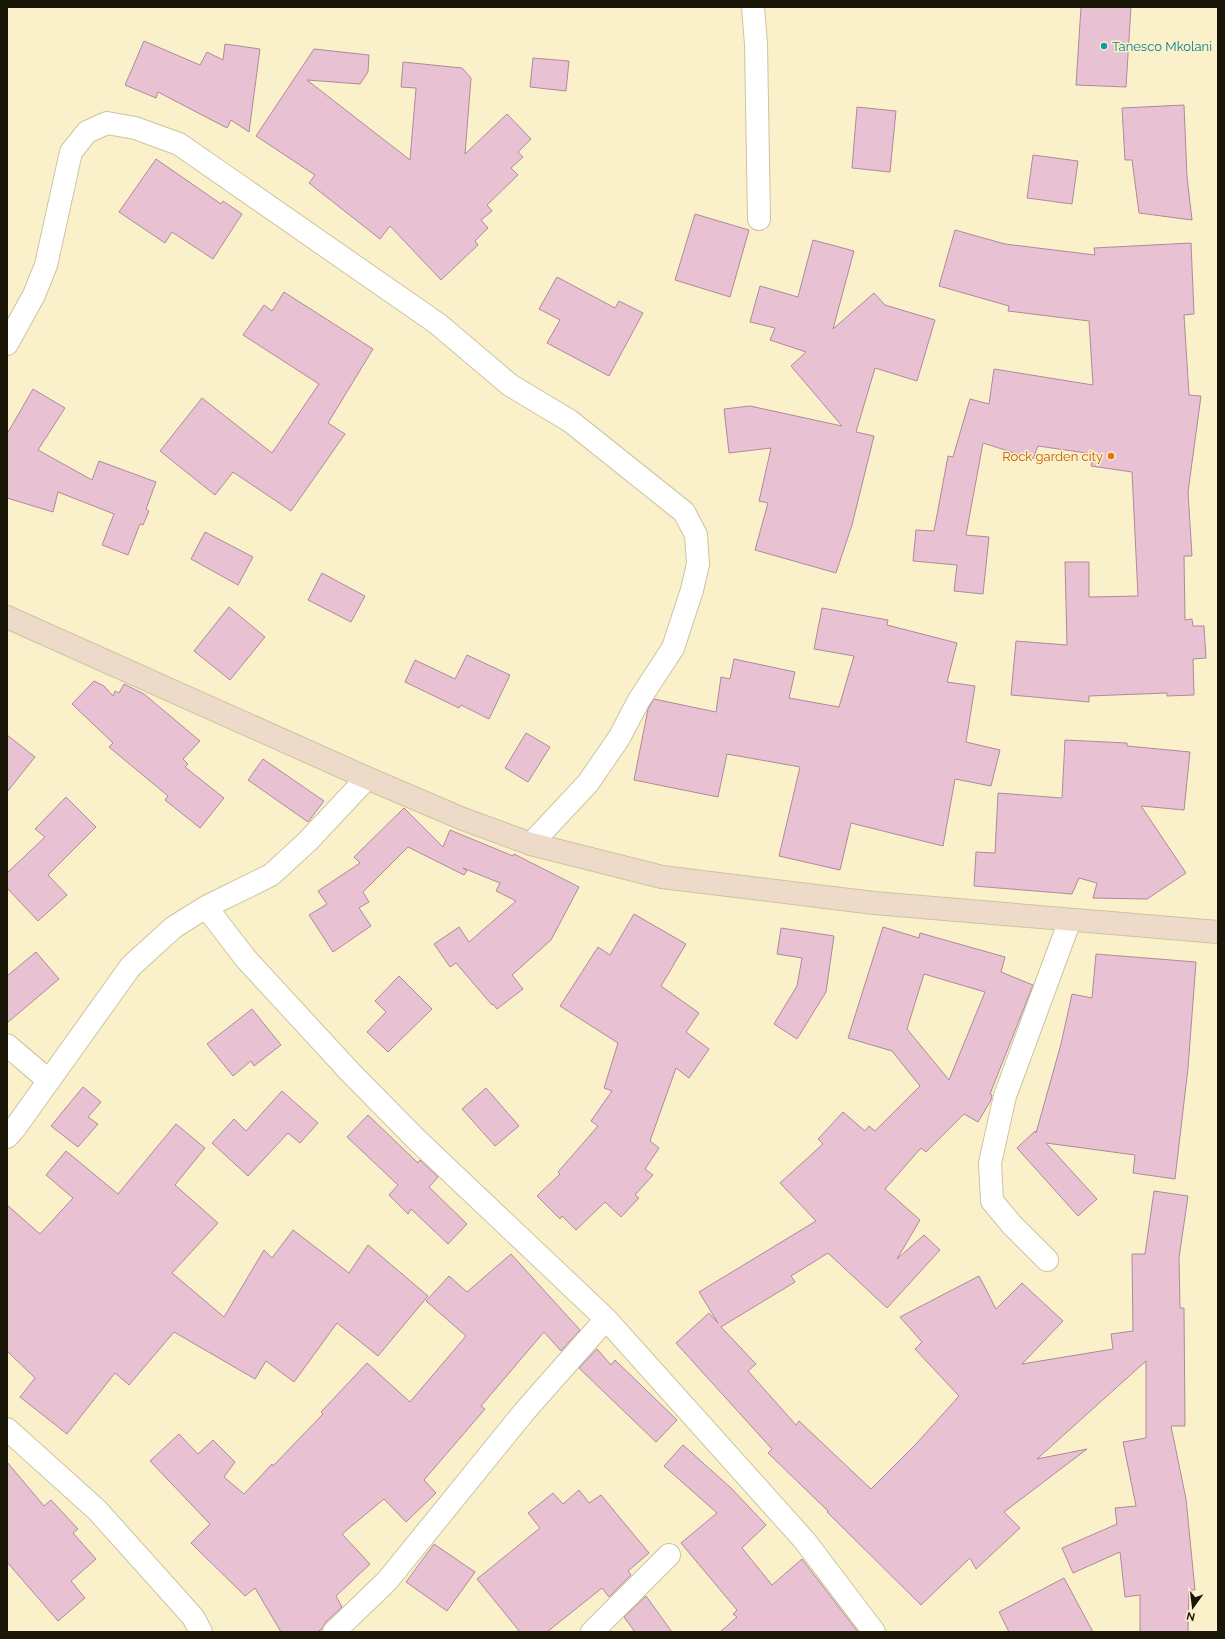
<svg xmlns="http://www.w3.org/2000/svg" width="1225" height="1639" font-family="Raleway,sans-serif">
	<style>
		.building { fill: #e8c1d3; stroke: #af8a9b; fill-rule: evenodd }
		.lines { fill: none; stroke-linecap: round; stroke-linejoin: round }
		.street-casing { stroke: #ccc49f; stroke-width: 24 }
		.secondary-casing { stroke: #ccc49f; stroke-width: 24 }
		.street { stroke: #fff; stroke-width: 22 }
		.secondary { stroke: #eedac8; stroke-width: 22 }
		.culture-dot { fill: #0f9aa8; stroke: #faf1cb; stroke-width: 1.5 }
		.food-dot { fill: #e8710a; stroke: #faf1cb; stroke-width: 1.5 }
		.labels { text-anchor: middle; stroke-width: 3; stroke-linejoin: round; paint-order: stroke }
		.culture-label { font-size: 13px; fill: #0d838f; stroke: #faf1cb; text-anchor: start }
		.food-label { font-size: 13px; fill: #c56008; stroke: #faf1cb; text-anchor: end }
	</style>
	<rect width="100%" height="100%" fill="#faf1cb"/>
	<path class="building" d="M 1081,7 L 1131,7 L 1126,87 L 1076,85 Z
		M 144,41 L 200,65 L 207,52 L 223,60 L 225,44 L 260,49 L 249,132 L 231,120 L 227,128 L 158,92 L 156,98 L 125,85 Z
		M 314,49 L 369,55 L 368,72 L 360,84 L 307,80 L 410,160 L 416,88 L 401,87 L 403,62 L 462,68 L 471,78 L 465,154 L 507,114 L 531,139 L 518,152 L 523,157 L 511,168 L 518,175 L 487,205 L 492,211 L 481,220 L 488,228 L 475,241 L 478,245 L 441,280 L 390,226 L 380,239 L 309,183 L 315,175 L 256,136 Z
		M 533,58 L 569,61 L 566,91 L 530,87 Z
		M 1184,105 L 1187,177 L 1192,220 L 1139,213 L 1132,160 L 1125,160 L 1122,108 Z
		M 857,107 L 896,111 L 890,172 L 852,168 Z
		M 1033,155 L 1078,161 L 1072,204 L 1027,198 Z
		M 156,159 L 221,204 L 223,201 L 242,214 L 213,259 L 172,232 L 165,243 L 119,212 Z
		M 695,214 L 749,230 L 730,297 L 675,280 Z
		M 955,230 L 1005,244 L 1095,255 L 1094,248 L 1191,243 L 1194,314 L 1184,315 L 1189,395 L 1201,396 L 1188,492 L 1192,556 L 1184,556 L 1185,620 L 1192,619 L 1193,626 L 1204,626 L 1206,658 L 1193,659 L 1194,695 L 1167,696 L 1167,693 L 1089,696 L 1089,702 L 1011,695 L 1016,641 L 1067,645 L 1065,562 L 1089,562 L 1089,597 L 1138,596 L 1132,472 L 1091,466 L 1093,454 L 1038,446 L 1033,459 L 983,443 L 966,535 L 989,537 L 983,594 L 954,591 L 957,565 L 913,561 L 916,530 L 934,531 L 948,456 L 953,457 L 970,399 L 989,404 L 994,369 L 1093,385 L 1089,321 L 1008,311 L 1009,306 L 939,286 Z
		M 813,240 L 854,251 L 833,329 L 874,293 L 885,305 L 935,320 L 917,381 L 875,368 L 856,432 L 874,436 L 852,525 L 836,573 L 755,550 L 768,503 L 759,501 L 771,448 L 729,453 L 724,409 L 750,406 L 842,426 L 791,366 L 806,352 L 770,340 L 775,328 L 750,322 L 760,286 L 798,297 Z
		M 557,277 L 615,308 L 619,301 L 643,313 L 609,376 L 547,343 L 560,320 L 539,309 Z
		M 284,292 L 373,349 L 328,423 L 345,434 L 291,511 L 233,472 L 215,495 L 160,451 L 202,398 L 272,453 L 319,384 L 243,335 L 264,305 L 272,311 Z
		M 33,389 L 65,408 L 38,450 L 92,480 L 99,461 L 156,482 L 146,509 L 149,511 L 143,525 L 140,524 L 128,555 L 102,545 L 114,514 L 58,492 L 53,512 L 7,498 L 7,434 Z
		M 205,532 L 253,557 L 238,585 L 191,559 Z
		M 322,573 L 365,596 L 351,622 L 308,600 Z
		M 229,607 L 265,637 L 230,680 L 194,651 Z
		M 822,608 L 888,620 L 887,625 L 957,643 L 947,682 L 975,686 L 966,742 L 1000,750 L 991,786 L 955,779 L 943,846 L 851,823 L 840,870 L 779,856 L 800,767 L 727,754 L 718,797 L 634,780 L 648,709 L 654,699 L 716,712 L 721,677 L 730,679 L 734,659 L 795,672 L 789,698 L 839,707 L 854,656 L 814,649 Z
		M 467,655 L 510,675 L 489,719 L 461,705 L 459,708 L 405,682 L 415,660 L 455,679 Z
		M 94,681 L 104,686 L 113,696 L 115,691 L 119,693 L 124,684 L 144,694 L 200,741 L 183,759 L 188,764 L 185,767 L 224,798 L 200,828 L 165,800 L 168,796 L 109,747 L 113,743 L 72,704 Z
		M 526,733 L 550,747 L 528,782 L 505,768 Z
		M 7,735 L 35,757 L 7,792 Z
		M 1065,740 L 1127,743 L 1127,746 L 1190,752 L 1184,810 L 1141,806 L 1186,873 L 1147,899 L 1093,898 L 1097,883 L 1079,878 L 1072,894 L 974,886 L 976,852 L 995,853 L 998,793 L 1062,798 Z
		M 263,759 L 324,801 L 308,822 L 248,780 Z
		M 66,797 L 96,827 L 48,875 L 67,895 L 38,921 L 7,888 L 7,873 L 45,837 L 35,829 Z
		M 404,808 L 443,847 L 450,830 L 513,856 L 514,854 L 579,887 L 551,940 L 512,975 L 523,989 L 497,1009 L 493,1004 L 492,1005 L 456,963 L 450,967 L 434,944 L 459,927 L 469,942 L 516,901 L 496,891 L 500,883 L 463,868 L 467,871 L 464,875 L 408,847 L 363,892 L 369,902 L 359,908 L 371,926 L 333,952 L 309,915 L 327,904 L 318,891 L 360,863 L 354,857 Z
		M 634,914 L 686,944 L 661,986 L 699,1013 L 686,1032 L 709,1049 L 689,1078 L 676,1068 L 650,1141 L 659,1148 L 645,1169 L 653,1175 L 635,1195 L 639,1198 L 621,1217 L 605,1202 L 576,1230 L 562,1216 L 560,1219 L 537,1196 L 560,1174 L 558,1172 L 598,1126 L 591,1121 L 612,1091 L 604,1088 L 618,1043 L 560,1006 L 598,947 L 610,955 Z
		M 883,927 L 919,938 L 920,933 L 1005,957 L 1001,972 L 1033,985 L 990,1094 L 992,1095 L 991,1100 L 978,1122 L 964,1114 L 926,1152 L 921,1148 L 885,1189 L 920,1220 L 897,1259 L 924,1235 L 940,1250 L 887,1308 L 828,1253 L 791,1276 L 795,1282 L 721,1327 L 756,1364 L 748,1371 L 796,1425 L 799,1421 L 871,1489 L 916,1444 L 959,1396 L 915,1349 L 922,1342 L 900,1317 L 979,1276 L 996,1309 L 1022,1283 L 1063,1321 L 1022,1364 L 1113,1349 L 1111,1334 L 1133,1331 L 1132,1254 L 1145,1254 L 1154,1191 L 1188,1196 L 1179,1258 L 1180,1308 L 1184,1308 L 1185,1426 L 1171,1426 L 1186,1499 L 1195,1590 L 1189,1590 L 1188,1632 L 1140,1632 L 1140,1595 L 1125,1597 L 1120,1552 L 1073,1573 L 1062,1548 L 1117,1524 L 1115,1508 L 1136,1506 L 1123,1442 L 1146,1438 L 1146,1361 L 1037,1459 L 1087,1449 L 1004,1512 L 1020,1528 L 976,1569 L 970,1558 L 921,1605 L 827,1512 L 828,1511 L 768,1453 L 772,1449 L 676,1343 L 709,1313 L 718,1323 L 699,1292 L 816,1221 L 780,1183 L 823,1144 L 818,1139 L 843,1112 L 865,1131 L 869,1126 L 875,1131 L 920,1086 L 892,1051 L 848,1038 ZM 924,974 L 985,992 L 949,1080 L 907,1029 Z
		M 781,928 L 834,936 L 826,992 L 797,1039 L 774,1024 L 797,986 L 802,958 L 777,954 Z
		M 36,952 L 59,979 L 7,1023 L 7,976 Z
		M 1096,954 L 1196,962 L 1188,1068 L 1175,1179 L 1133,1173 L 1135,1155 L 1046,1143 L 1097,1199 L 1078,1216 L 1017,1148 L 1035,1131 L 1036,1133 L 1061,1044 L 1072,994 L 1092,998 Z
		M 399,976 L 432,1009 L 388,1052 L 367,1032 L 386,1012 L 375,1001 Z
		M 252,1009 L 281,1045 L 254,1066 L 251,1061 L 233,1076 L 207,1044 Z
		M 83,1087 L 101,1102 L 88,1117 L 98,1124 L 78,1147 L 51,1126 Z
		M 486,1088 L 519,1126 L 495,1146 L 462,1109 Z
		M 282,1091 L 318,1123 L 300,1143 L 288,1133 L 248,1176 L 212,1143 L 234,1119 L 246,1131 Z
		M 368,1115 L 418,1163 L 420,1160 L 438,1177 L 429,1187 L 467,1224 L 448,1244 L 411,1209 L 408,1214 L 389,1195 L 398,1185 L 347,1137 Z
		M 176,1124 L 205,1148 L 175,1185 L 218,1223 L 172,1273 L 224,1317 L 264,1250 L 272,1258 L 293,1230 L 349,1273 L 368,1245 L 428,1296 L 378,1356 L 337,1323 L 294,1382 L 266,1361 L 255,1379 L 174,1332 L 129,1385 L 115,1373 L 67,1434 L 20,1397 L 35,1378 L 7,1351 L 7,1205 L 40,1234 L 73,1198 L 46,1175 L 66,1151 L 118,1194 Z
		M 511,1254 L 580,1330 L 561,1351 L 544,1332 L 481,1406 L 485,1409 L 424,1480 L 436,1493 L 406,1522 L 384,1499 L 342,1534 L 370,1564 L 336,1596 L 342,1607 L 325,1623 L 322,1629 L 317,1632 L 281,1632 L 255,1588 L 245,1596 L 191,1543 L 210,1524 L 150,1461 L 179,1434 L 198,1454 L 213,1440 L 235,1462 L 224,1477 L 244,1494 L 272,1464 L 273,1466 L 323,1414 L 321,1412 L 367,1363 L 410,1402 L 466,1336 L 426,1301 L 449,1276 L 467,1292 Z
		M 597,1349 L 611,1365 L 615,1360 L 677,1420 L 656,1442 L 579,1368 Z
		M 683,1445 L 731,1488 L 766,1525 L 742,1548 L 772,1585 L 802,1559 L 858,1632 L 720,1632 L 737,1617 L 733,1614 L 737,1610 L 681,1543 L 717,1513 L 664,1466 Z
		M 7,1462 L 44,1506 L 51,1500 L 78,1529 L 73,1533 L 96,1559 L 71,1581 L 85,1598 L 58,1621 L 7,1562 Z
		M 579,1490 L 589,1503 L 601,1495 L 649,1553 L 628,1571 L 631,1575 L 609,1597 L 602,1588 L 547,1632 L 520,1632 L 477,1579 L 540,1528 L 528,1513 L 553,1493 L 563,1504 Z
		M 434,1544 L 475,1572 L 447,1611 L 406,1582 Z
		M 1064,1578 L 1093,1632 L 1009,1632 L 999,1612 Z
		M 646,1596 L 672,1632 L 635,1632 L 624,1617 Z"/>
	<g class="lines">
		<defs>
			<path id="street" d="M 753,7 L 756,44 L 759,219
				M 7,344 L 34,295 L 46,265 L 71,152 L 87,132 L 107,123 L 135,128 L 179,144 L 438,324 L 510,385 L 570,421 L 684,512 L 696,535 L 698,564 L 692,590 L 673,648 L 639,700 L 619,738 L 588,783 L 531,844
				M 206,907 L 246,959 L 351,1073 L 416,1139 L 606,1319 L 805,1541 L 874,1632
				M 7,1045 L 48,1080
				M 7,1137 L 15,1128 L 131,966 L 174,927 L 206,907 L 271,875 L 308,841 L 367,778
				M 1047,1260 L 1012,1225 L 992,1201 L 990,1163 L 1005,1096 L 1070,920
				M 7,1429 L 97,1510 L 193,1617 L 201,1632
				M 334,1632 L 387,1581 L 524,1412 L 606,1319
				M 592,1632 L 669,1555"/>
			<path id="secondary" d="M 7,617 L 367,778 L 463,819 L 531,844 L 662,877 L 874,903 L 1218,932"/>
		</defs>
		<use href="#street" class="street-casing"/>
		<use href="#secondary" class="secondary-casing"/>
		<use href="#street" class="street"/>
		<use href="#secondary" class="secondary"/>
	</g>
	<circle class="culture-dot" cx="1104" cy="46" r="4"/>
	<circle class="food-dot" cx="1111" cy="456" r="4"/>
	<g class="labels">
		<g class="culture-label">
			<text x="1112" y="51">Tanesco Mkolani</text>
		</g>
		<g class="food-label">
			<text x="1103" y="461">Rock garden city</text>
		</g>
	</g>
	<rect width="1225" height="1639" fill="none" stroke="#191608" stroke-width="16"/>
	<g transform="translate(1193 1607) rotate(194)" stroke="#faf1cb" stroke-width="3" paint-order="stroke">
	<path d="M0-3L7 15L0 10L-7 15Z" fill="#191608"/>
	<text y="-6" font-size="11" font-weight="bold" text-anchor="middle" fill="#191608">N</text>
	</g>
</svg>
